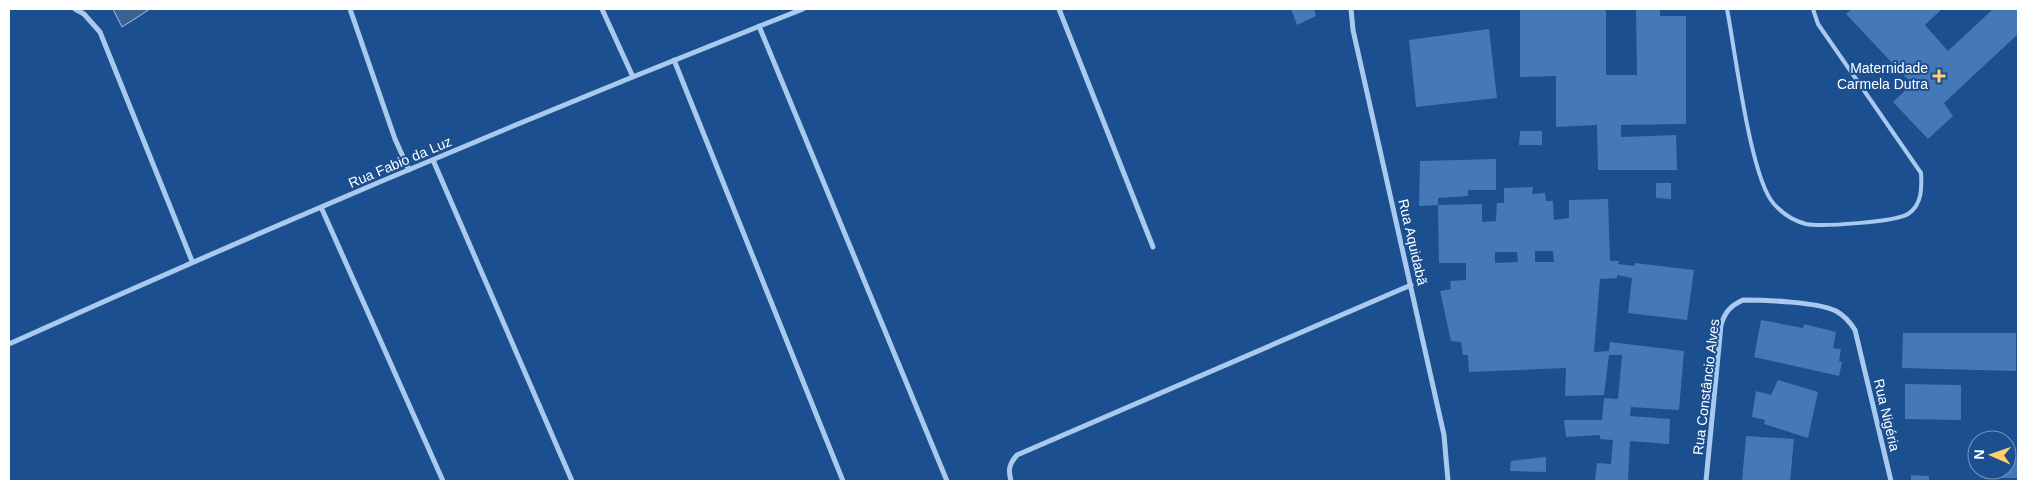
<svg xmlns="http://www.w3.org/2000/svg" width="2027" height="490" font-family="Arial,sans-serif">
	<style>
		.water { fill: #3c6290; stroke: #9cc4f0 }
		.building { fill: #4478b7; fill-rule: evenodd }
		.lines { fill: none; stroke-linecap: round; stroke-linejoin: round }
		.service { stroke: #a9c9ee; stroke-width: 4 }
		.minor { stroke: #a9c9ee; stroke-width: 5 }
		.poi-dot { fill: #ffd166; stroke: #1b4f8f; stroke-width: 2 }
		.labels { text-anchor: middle; stroke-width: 4; stroke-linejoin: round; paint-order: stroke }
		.poi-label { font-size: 14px; fill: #fff; stroke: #1b4f8f; text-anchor: end }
		.street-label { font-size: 14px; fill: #fff; stroke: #1b4f8f }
	</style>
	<rect width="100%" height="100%" fill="#1b4f8f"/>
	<path class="water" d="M 113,9 L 150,9 L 122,27 Z"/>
	<path class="building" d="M 1291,9 L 1314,9 L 1316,16 L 1297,25 Z
		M 1520,9 L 1606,9 L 1606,75 L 1637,75 L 1636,9 L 1660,9 L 1660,16 L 1686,16 L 1686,124 L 1621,125 L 1621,137 L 1676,135 L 1677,170 L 1598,170 L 1597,125 L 1556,127 L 1556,76 L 1520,77 Z
		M 1852,9 L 1942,9 L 1925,25 L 1948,51 L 1993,9 L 2018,9 L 2018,34 L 1944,103 L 1953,116 L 1928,139 L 1893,102 L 1912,84 L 1846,14 Z
		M 1489,29 L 1497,98 L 1416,107 L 1409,40 Z
		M 1520,131 L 1542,131 L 1542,145 L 1519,145 Z
		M 1496,159 L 1496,190 L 1468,190 L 1468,196 L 1438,198 L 1438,205 L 1482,204 L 1482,222 L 1496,221 L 1497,203 L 1504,203 L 1504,188 L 1533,187 L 1532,194 L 1545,193 L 1546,201 L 1553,201 L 1554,220 L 1569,218 L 1569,200 L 1608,199 L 1610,261 L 1619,261 L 1618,264 L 1634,266 L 1635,263 L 1694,270 L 1687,320 L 1628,313 L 1632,278 L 1617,275 L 1617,278 L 1600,279 L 1594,352 L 1609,351 L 1610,342 L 1684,351 L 1679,410 L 1631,407 L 1630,416 L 1670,419 L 1669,444 L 1630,441 L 1628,481 L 1595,481 L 1597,463 L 1611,464 L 1613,440 L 1600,439 L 1600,435 L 1566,437 L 1564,420 L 1602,420 L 1604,398 L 1618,399 L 1622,355 L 1609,355 L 1604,395 L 1565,396 L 1566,368 L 1469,372 L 1468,355 L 1463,355 L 1461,342 L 1451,341 L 1440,291 L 1451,289 L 1450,281 L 1466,280 L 1466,263 L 1439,263 L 1438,205 L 1419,206 L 1420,161 ZM 1535,251 L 1553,251 L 1554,262 L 1535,262 ZM 1495,252 L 1517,252 L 1518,262 L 1495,263 Z
		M 1656,183 L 1671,183 L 1671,199 L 1656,198 Z
		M 1761,320 L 1803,328 L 1804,324 L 1836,332 L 1833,348 L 1841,349 L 1839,361 L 1842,362 L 1839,376 L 1754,357 Z
		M 1903,333 L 2016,333 L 2016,371 L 1902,368 Z
		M 1778,380 L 1818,392 L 1808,438 L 1764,424 L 1765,420 L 1752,417 L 1756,391 L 1771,395 Z
		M 1905,384 L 1961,385 L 1961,420 L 1905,419 Z
		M 1746,436 L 1794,439 L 1790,481 L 1742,481 Z
		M 1546,457 L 1546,472 L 1510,471 L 1511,461 Z
		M 2007,458 L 2018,458 L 2018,478 L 2002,478 L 2003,470 L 2007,470 Z
		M 1911,475 L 1929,476 L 1929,481 L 1911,481 Z"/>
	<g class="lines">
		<path class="service" d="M 1727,9 C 1735,49 1750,178 1774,204 C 1782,213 1794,221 1806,224 C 1821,227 1895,222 1908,214 C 1922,205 1922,188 1921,173 L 1818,24 L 1813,9"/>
		<path class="minor" d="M 75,9 L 84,14 L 100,32 L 192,261
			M 350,9 L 395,139 L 409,170
			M 602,9 L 633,77
			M 1059,9 L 1153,247
			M 1351,9 L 1353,30 L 1444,435 L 1448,481
			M 759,26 L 947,481
			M 674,60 L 843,481
			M 433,160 L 572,481
			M 321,207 L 443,481
			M 9,344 C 271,226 536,114 803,9
			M 1011,481 C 1008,470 1009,464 1017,455 L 1411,285
			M 1706,481 L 1721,325 C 1725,312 1730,306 1743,300 C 1765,300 1818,302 1836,311 C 1845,316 1850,322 1855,330 L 1891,481"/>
	</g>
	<path class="poi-dot" d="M1936.5 68.5h5v5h5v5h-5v5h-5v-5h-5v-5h5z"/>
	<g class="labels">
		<g class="poi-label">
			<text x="1928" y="73">Maternidade<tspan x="1928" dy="16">Carmela Dutra</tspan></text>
		</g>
		<g class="street-label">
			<text transform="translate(400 162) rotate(-23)" y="5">Rua Fabio da Luz</text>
			<text transform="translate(1413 242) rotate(77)" y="5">Rua Aquidabã</text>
			<text transform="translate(1706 387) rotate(-83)" y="5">Rua Constâncio Alves</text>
			<text transform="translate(1887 415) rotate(77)" y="5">Rua Nigéria</text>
		</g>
	</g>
	<rect width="2027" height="490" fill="none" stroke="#ffffff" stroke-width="20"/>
	<g transform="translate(1992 455) rotate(272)"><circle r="24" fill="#1b4f8f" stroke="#7695bc"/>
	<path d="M0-4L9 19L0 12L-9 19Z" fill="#ffd166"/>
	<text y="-8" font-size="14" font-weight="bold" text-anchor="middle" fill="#ffffff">N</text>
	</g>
</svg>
